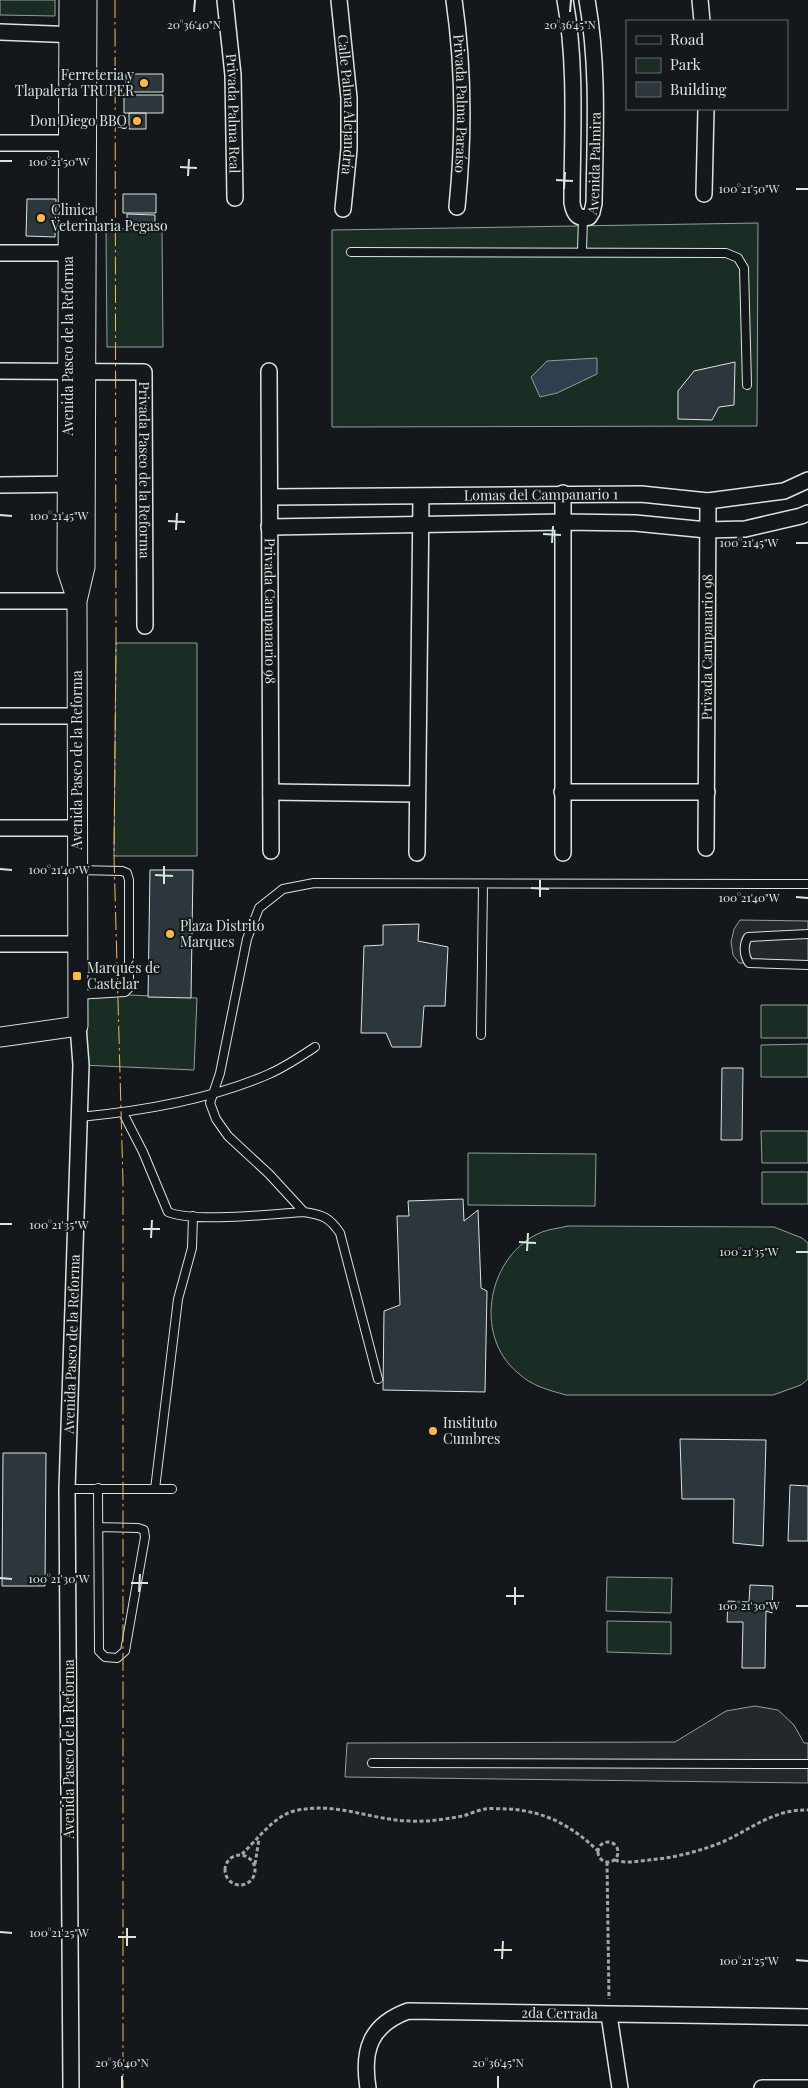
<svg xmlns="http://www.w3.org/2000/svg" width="808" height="2088" font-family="'Playfair Display',serif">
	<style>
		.green { fill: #1a2d24; stroke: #939e99 }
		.parking { fill: #24282b; stroke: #939e99 }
		.water { fill: #2f3f4d; stroke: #939e99 }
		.building { fill: #2c363c; stroke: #d8e6dc }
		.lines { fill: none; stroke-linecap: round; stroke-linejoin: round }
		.service-casing { stroke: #d8e6dc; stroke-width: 10 }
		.minor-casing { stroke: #d8e6dc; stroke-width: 18 }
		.tertiary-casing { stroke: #d8e6dc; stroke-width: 21 }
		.path { stroke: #9da8a2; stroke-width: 3; stroke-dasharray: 4 2.5; stroke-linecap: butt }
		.service { stroke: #14181c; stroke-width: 8 }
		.minor { stroke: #14181c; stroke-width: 15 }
		.tertiary { stroke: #14181c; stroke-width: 19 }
		.power { stroke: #ffb74d; stroke-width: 1; stroke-dasharray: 18 4 2.5 4; stroke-linecap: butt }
		.ticks { fill: none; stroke: #d8e6dc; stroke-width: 2 }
		.poi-dot { fill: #ffb74d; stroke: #14181c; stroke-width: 2 }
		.labels { text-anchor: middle; stroke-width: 4; stroke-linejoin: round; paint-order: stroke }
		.poi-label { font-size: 14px; fill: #d8e6dc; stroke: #14181c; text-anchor: start }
		.street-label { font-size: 14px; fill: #d8e6dc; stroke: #14181c }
		.ticks-label { font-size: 12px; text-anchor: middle; fill: #d8e6dc; stroke: #14181c; stroke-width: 4; stroke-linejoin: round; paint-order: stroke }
	</style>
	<rect width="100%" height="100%" fill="#14181c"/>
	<path class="green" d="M 0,0 L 55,0 L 55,16 L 0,15 Z
		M 758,223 L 757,426 L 332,427 L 332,230 Z
		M 106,229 L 162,229 L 163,347 L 107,347 Z
		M 116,643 L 197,643 L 197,856 L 114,856 Z
		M 85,993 L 197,998 L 194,1070 L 81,1065 Z
		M 761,1005 L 808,1005 L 808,1038 L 761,1038 Z
		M 808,1044 L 808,1077 L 761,1077 L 761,1045 Z
		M 761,1131 L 808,1131 L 808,1163 L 762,1163 Z
		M 468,1153 L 596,1154 L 595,1206 L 468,1205 Z
		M 762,1172 L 808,1172 L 808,1204 L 762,1204 Z
		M 568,1226 L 774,1227 L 802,1238 L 808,1243 L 808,1379 L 801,1385 L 773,1395 L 566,1395 C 548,1390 532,1386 518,1373 C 472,1335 488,1254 542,1232 C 550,1229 560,1228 568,1226 Z
		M 607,1577 L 672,1578 L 671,1613 L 606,1611 Z
		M 607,1621 L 671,1622 L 671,1654 L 607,1652 Z"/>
	<path class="parking" d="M 740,920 L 808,921 L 808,964 L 739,963 L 733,955 L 731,942 L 734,929 Z
		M 755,1706 L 778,1710 L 794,1725 L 804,1743 L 808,1743 L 808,1783 L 345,1777 L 347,1743 L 675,1742 L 726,1711 Z"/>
	<path class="water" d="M 597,358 L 597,374 L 557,393 L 540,397 L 531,377 L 547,361 Z"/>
	<path class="building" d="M 126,74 L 163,74 L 163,92 L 126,92 Z
		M 124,95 L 163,95 L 163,113 L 124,113 Z
		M 129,113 L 146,113 L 146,129 L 129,129 Z
		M 123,194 L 156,194 L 156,213 L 123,213 Z
		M 27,199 L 56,199 L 55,237 L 26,236 Z
		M 127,214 L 155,215 L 155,228 L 127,228 Z
		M 735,362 L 734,405 L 719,407 L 712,420 L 678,419 L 678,391 L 694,371 Z
		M 150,870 L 193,870 L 191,998 L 148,997 Z
		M 419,924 L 418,941 L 448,947 L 445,1006 L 424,1006 L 421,1047 L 392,1047 L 386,1033 L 361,1033 L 364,946 L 383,945 L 383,925 Z
		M 722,1068 L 743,1068 L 742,1140 L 721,1140 Z
		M 463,1199 L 464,1221 L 478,1210 L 481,1288 L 487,1291 L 485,1392 L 383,1390 L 384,1311 L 400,1305 L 397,1216 L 409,1216 L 408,1201 Z
		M 680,1439 L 766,1440 L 763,1546 L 733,1543 L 734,1499 L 682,1499 Z
		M 3,1453 L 46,1453 L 45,1586 L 2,1586 Z
		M 790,1485 L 808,1486 L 808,1541 L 788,1541 Z
		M 750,1585 L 773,1586 L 772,1613 L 766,1611 L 765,1668 L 742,1668 L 743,1622 L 727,1622 L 728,1601 L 749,1602 Z"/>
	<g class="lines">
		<defs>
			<path id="service" d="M 582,251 L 583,218
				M 351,252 L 726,253 L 738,258 L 744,268 L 747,385
				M 808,934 L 748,937 C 743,945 744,956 749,963 L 808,965
				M 77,995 L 125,992 L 129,988 L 129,880 L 127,873 L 122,871 L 78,870
				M 481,1035 L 483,884
				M 123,1113 L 143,1152 L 168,1212 C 194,1223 272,1214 304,1212 C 323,1215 329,1217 340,1233 L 378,1379
				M 80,1117 C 143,1111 210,1100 269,1074 C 285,1067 300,1057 315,1047
				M 304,1212 L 269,1174 L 228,1136 L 216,1119 L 210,1103 L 220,1073 L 247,939 L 259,908 L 283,889 L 314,883 L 808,884
				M 67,1489 L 172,1489
				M 155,1489 L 178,1299 L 192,1248 L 193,1216
				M 98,1527 L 138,1528 L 144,1530 L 145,1537 L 125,1651 L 117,1658 L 105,1657 L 99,1651 L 98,1488
				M 372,1763 L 808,1764"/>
			<g id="minor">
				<path id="s1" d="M 225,0 L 233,75 L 235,198"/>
				<path id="s2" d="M 339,0 L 349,98 L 349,149 L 343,209"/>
				<path id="s3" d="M 454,0 C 464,69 464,138 457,207"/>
				<path id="s4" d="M 565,0 C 577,66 572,136 572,203 C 574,214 577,219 589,217 L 592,212 L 594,203 C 595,135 599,67 587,0"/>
				<path d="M 700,0 L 702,21"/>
				<path d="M 0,32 L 78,35"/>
				<path d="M 0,143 L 80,143"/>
				<path d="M 704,194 L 706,109"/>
				<path d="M 0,253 L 77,253"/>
				<path id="s5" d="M 0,371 L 144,372 L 145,626"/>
				<path id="s6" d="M 269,371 L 271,851"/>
				<path d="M 0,485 L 77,484"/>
				<path id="s7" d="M 270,497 L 641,494 L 708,501 L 784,491 L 808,480"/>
				<path d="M 269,527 L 562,522 L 635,523 L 707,530 L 745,529 L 801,516 L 808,513"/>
				<path d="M 0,601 L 77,601"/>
				<path d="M 0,716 L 77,716"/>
				<path d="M 271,792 L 417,794"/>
				<path d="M 562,792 L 707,792"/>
				<path d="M 0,828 L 76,828"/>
				<path id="s8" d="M 706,848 L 708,501"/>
				<path d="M 417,853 L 421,497"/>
				<path d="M 563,853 L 563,493"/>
				<path d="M 0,944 L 77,944"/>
				<path d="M 609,2015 L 620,2088"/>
				<path id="s9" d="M 71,2088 L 67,1489 L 81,1065 L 78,1026"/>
				<path id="s10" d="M 368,2088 C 362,2050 370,2025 408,2011 L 808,2017"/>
				<path d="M 762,2088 L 808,2088"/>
			</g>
			<path id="tertiary" d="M 69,0 L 67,570 L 77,600
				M 0,1037 L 78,1026 L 77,601 L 85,567 L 87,0"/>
		</defs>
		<use href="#service" class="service-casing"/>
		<use href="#minor" class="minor-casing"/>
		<use href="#tertiary" class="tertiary-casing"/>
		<path class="path" d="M598 1852a10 10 0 1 1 20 0a10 10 0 1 1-20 0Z
			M 242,1854 C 257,1840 274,1816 294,1811 C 337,1801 369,1820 410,1821 C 428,1822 446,1819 463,1816 C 470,1814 478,1810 485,1809 C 492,1808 501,1809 508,1809 C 545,1811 572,1826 598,1851
			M225 1870a15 15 0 1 1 30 0a15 15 0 1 1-30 0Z
			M 615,1860 C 625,1864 639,1861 649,1860 C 673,1858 697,1852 720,1843 C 751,1830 772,1809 808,1810
			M 607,1862 L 609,1999
			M 255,1864 L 259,1839"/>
		<use href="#service" class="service"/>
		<use href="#minor" class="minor"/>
		<use href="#tertiary" class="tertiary"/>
		<path class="power" d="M 115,0 L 116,643 L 114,856 L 123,1182 L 123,2088"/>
	</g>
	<path class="ticks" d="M 194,12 L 195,0M 570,12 L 571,0M 0,161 L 12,161M 180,167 L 197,168M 188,176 L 189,159M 556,180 L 573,181M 564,189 L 565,172M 796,189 L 808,189M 0,515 L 12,516M 168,521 L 185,522M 176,530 L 177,513M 543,534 L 561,535M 552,543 L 553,526M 796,543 L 808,543M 0,869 L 12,870M 155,875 L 173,876M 164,884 L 164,866M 531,888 L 549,889M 540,897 L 540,880M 796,897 L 808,898M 0,1224 L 12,1224M 143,1229 L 160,1229M 151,1238 L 152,1220M 519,1242 L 536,1243M 527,1251 L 528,1233M 796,1252 L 808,1252M 0,1578 L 12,1579M 131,1583 L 148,1583M 139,1592 L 140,1574M 506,1596 L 524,1596M 515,1605 L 515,1587M 796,1606 L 808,1606M 0,1932 L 12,1933M 118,1937 L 136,1937M 127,1946 L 127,1928M 494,1950 L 512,1950M 502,1959 L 503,1941M 796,1960 L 808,1961M 122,2088 L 122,2076M 498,2088 L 498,2076"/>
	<g class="poi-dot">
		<circle cx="144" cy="83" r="5"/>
		<circle cx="137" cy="121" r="5"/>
		<circle cx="41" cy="218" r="5"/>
		<circle cx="170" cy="934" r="5"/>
		<rect x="72" y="971" width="10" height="10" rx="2.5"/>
		<circle cx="433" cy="1431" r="5"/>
	</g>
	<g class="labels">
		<g class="poi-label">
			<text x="134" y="80" text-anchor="end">Ferreteria y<tspan x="134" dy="16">Tlapalería TRUPER</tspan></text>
			<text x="127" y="126" text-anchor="end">Don Diego BBQ</text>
			<text x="51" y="215">Clinica<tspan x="51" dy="16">Veterinaria Pegaso</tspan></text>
			<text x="180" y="931">Plaza Distrito<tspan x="180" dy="16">Marques</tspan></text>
			<text x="87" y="973">Marqués de<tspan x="87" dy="16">Castelar</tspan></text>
			<text x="443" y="1428">Instituto<tspan x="443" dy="16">Cumbres</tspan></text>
		</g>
		<g class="street-label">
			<text dy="5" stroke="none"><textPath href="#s3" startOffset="104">Privada Palma Paraíso</textPath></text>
			<text dy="5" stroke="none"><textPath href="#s2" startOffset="105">Calle Palma Alejandría</textPath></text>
			<text dy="5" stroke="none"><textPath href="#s1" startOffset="114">Privada Palma Real</textPath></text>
			<text dy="5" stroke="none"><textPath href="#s4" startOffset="284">Avenida Palmira</textPath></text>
			<text transform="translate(68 346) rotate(-90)" y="5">Avenida Paseo de la Reforma</text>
			<text dy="5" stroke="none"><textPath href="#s5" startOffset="242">Privada Paseo de la Reforma</textPath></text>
			<text dy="5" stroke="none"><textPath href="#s7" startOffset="271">Lomas del Campanario 1</textPath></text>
			<text dy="5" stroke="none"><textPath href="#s6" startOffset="240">Privada Campanario 98</textPath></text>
			<text dy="5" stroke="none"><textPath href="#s8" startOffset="201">Privada Campanario 98</textPath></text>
			<text transform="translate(77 760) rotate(-90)" y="5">Avenida Paseo de la Reforma</text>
			<text dy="5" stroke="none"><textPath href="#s9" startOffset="744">Avenida Paseo de la Reforma</textPath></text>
			<text transform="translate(69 1749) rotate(-90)" y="5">Avenida Paseo de la Reforma</text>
			<text dy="5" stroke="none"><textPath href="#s10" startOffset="248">2da Cerrada</textPath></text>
		</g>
	</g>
	<g class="ticks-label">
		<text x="194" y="29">20°36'40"N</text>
		<text x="570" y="29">20°36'45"N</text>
		<text x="59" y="166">100°21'50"W</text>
		<text x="749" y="193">100°21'50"W</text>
		<text x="59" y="520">100°21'45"W</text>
		<text x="749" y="547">100°21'45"W</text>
		<text x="59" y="874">100°21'40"W</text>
		<text x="749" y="902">100°21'40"W</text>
		<text x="59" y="1229">100°21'35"W</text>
		<text x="749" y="1256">100°21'35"W</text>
		<text x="59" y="1583">100°21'30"W</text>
		<text x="749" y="1610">100°21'30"W</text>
		<text x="59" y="1937">100°21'25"W</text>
		<text x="749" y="1965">100°21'25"W</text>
		<text x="122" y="2067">20°36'40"N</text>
		<text x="498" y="2067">20°36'45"N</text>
	</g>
	<rect x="626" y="20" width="162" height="90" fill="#14181c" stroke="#626a69"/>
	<rect x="636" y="36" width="25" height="8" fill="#14181c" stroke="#626a69"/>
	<text x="670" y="45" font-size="15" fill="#d8e6dc">Road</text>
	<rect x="636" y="58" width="25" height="15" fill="#1a2d24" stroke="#626a69"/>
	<text x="670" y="70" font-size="15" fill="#d8e6dc">Park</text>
	<rect x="636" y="82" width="25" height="15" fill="#2c363c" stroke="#626a69"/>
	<text x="670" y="95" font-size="15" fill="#d8e6dc">Building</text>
</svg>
